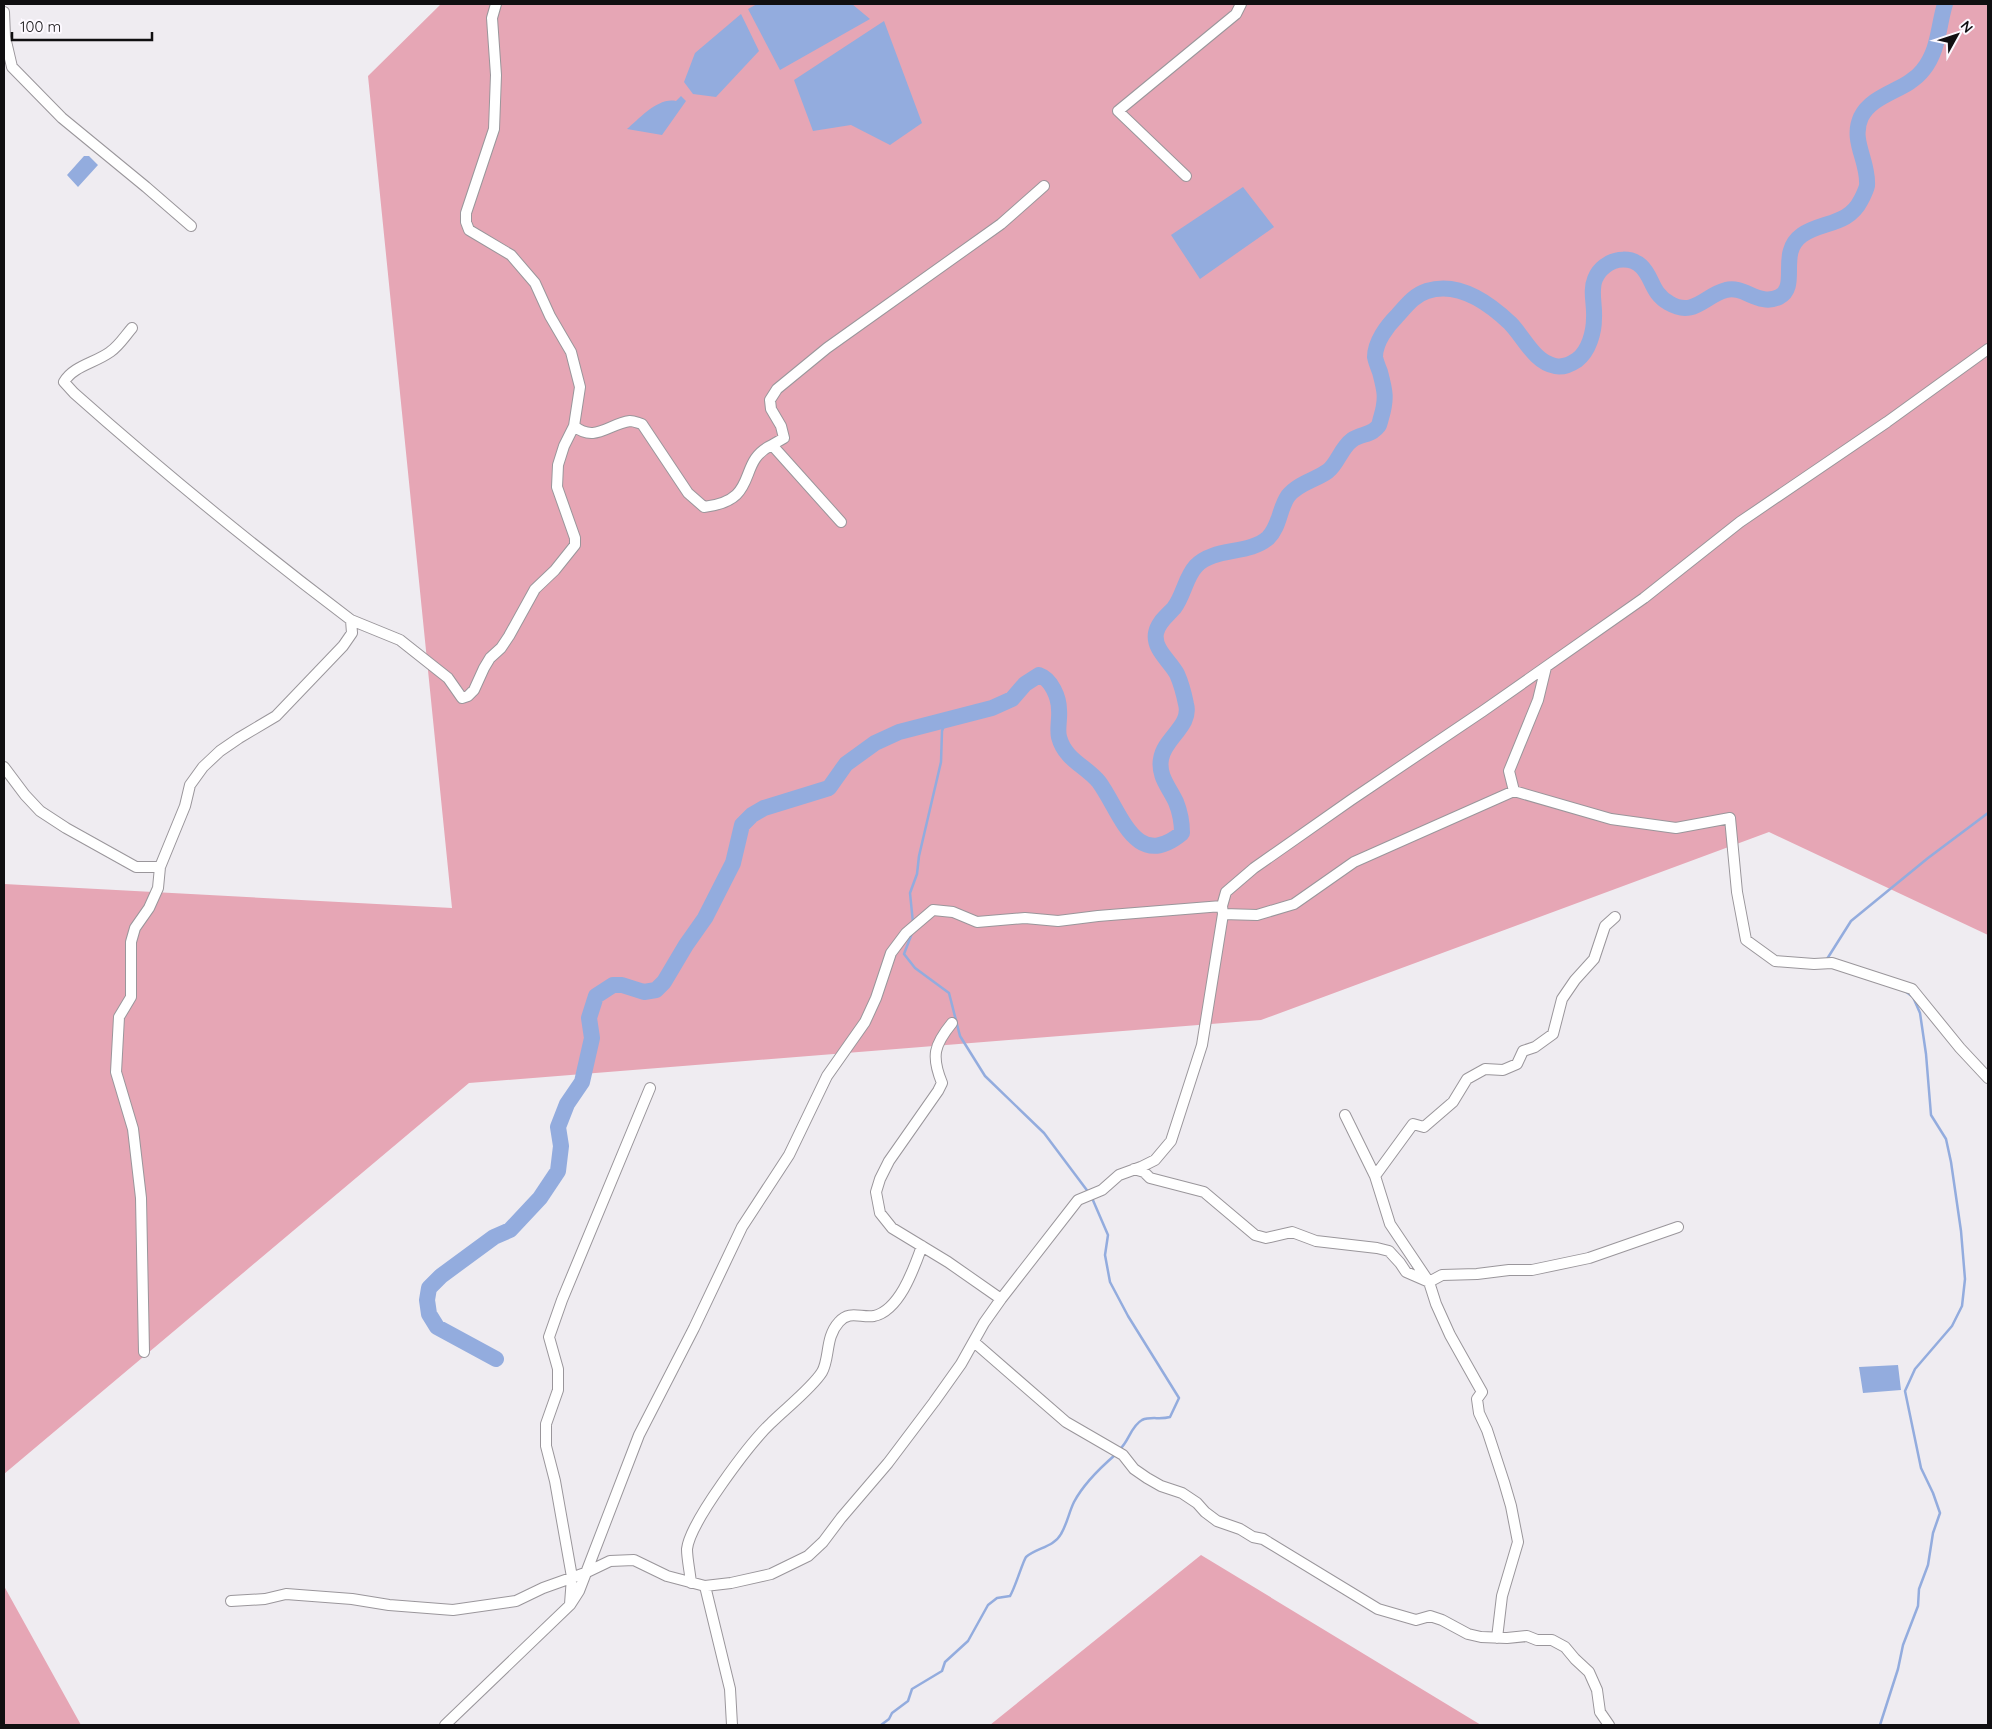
<svg xmlns="http://www.w3.org/2000/svg" width="1992" height="1729" font-family="Quicksand,sans-serif">
	<style>
		.forest { fill: #e6a6b5 }
		.water { fill: #93acde }
		.lines { fill: none; stroke-linecap: round; stroke-linejoin: round }
		.stream { stroke: #93acde; stroke-width: 2.5 }
		.river { stroke: #93acde; stroke-width: 16 }
		.minor-casing { stroke: #9a969b; stroke-width: 12 }
		.minor { stroke: #fff; stroke-width: 10 }
	</style>
	<rect width="100%" height="100%" fill="#efecf1"/>
	<path class="forest" d="M 441,4 L 1988,4 L 1988,935 L 1769,832 L 1261,1020 L 469,1083 L 4,1474 L 4,884 L 452,908 L 368,76 Z
		M 1201,1555 L 1481,1725 L 990,1725 Z
		M 4,1586 L 81,1725 L 4,1725 Z"/>
	<path class="water" d="M 757,4 L 852,4 L 870,19 L 780,70 L 748,9 Z
		M 741,14 L 759,51 L 716,97 L 693,94 L 684,82 L 695,53 Z
		M 884,21 L 922,123 L 890,145 L 851,125 L 813,131 L 794,80 Z
		M 681,96 L 686,101 L 662,135 L 627,129 C 639,119 658,97 676,101 Z
		M 84,156 L 89,156 L 98,165 L 78,187 L 67,175 Z
		M 1243,187 L 1274,227 L 1200,279 L 1171,235 Z
		M 1898,1365 L 1901,1390 L 1863,1393 L 1859,1367 Z"/>
	<g class="lines">
		<path class="stream" d="M 913,923 L 910,893 L 917,874 L 919,856 L 941,762 L 942,731 L 946,720
			M 912,933 L 904,954 L 915,968 L 949,993 L 960,1036 L 985,1076 L 1044,1133 L 1089,1193
			M 1827,959 L 1851,921 L 1928,858 L 1988,813
			M 1092,1198 L 1108,1235 L 1105,1255 L 1110,1282 L 1128,1316 L 1179,1398 L 1170,1417 C 1160,1420 1151,1416 1142,1420 C 1131,1426 1129,1441 1120,1449
			M 881,1725 L 889,1719 L 892,1713 L 908,1701 L 912,1689 L 942,1671 L 945,1662 L 968,1641 L 988,1605 L 997,1598 L 1010,1596 C 1015,1588 1023,1561 1026,1557 C 1036,1548 1054,1547 1061,1534 C 1067,1524 1069,1512 1074,1502 C 1084,1483 1100,1468 1115,1455
			M 1880,1725 L 1898,1669 L 1903,1645 L 1918,1606 L 1919,1589 L 1928,1565 L 1933,1533 L 1940,1513 L 1933,1493 L 1921,1468 L 1905,1391 L 1915,1369 L 1952,1326 L 1962,1306 L 1965,1279 L 1961,1231 L 1951,1162 L 1946,1139 L 1931,1115 L 1926,1054 L 1920,1013 L 1913,997 L 1905,991"/>
		<path class="river" d="M 496,1359 L 437,1327 L 429,1314 L 427,1300 L 429,1288 L 441,1276 L 494,1237 L 510,1230 L 540,1198 L 558,1171 L 561,1146 L 558,1127 L 567,1104 L 582,1082 L 592,1038 L 589,1018 L 596,996 L 613,985 L 622,985 L 644,992 L 656,990 L 664,982 L 686,945 L 705,918 L 733,863 L 742,825 L 752,815 L 764,808 L 829,788 L 846,764 L 875,743 L 899,732 L 992,708 L 1012,699 L 1025,684 L 1039,675 C 1051,679 1059,697 1059,710 C 1060,718 1057,729 1059,737 C 1065,760 1086,766 1099,782 C 1121,812 1135,872 1182,833 C 1182,823 1180,812 1176,802 C 1169,787 1158,776 1161,759 C 1164,738 1192,726 1186,704 C 1184,694 1181,683 1177,674 C 1170,661 1153,649 1156,633 C 1158,622 1167,616 1174,608 C 1184,595 1185,578 1196,566 C 1214,547 1249,555 1268,538 C 1280,526 1279,509 1288,496 C 1298,483 1316,480 1328,471 C 1338,463 1341,448 1352,440 C 1358,435 1367,435 1373,431 C 1380,426 1379,425 1381,418 C 1387,398 1385,391 1380,372 C 1378,367 1376,362 1375,357 C 1375,342 1387,326 1397,316 C 1406,306 1414,295 1427,291 C 1458,281 1489,303 1510,323 C 1524,337 1534,362 1555,366 C 1563,368 1571,364 1577,360 C 1589,351 1594,332 1594,318 C 1595,305 1590,291 1595,279 C 1597,274 1601,269 1605,266 C 1615,258 1631,257 1641,266 C 1653,277 1651,293 1669,303 C 1694,318 1705,295 1726,290 C 1744,285 1759,307 1779,297 C 1800,286 1777,253 1802,235 C 1822,221 1848,226 1861,200 C 1862,199 1867,187 1867,186 C 1869,161 1850,141 1861,117 C 1873,93 1907,91 1923,70 C 1939,50 1938,27 1945,4"/>
		<defs>
			<path id="minor" d="M 4,12 L 5,37 L 12,67 L 62,118 L 146,187 L 191,226
				M 1186,176 L 1118,111 L 1236,14 L 1241,4
				M 132,328 C 125,336 119,346 110,352 C 95,363 73,366 64,382 L 74,393 C 164,473 256,548 351,620
				M 574,426 C 595,443 608,424 630,421 C 634,421 638,423 642,424 L 688,493 L 704,507 C 762,500 735,462 772,445 L 841,522
				M 772,445 L 784,438 L 781,426 L 771,409 L 770,400 L 777,389 L 827,348 L 1001,224 L 1044,186
				M 4,767 L 25,795 L 40,811 L 66,828 L 136,867 L 160,867 L 185,806 L 190,785 L 203,767 L 220,751 L 239,738 L 276,716 L 343,646 L 352,633 L 351,620 L 400,640 L 448,678 L 462,698 L 468,696 L 474,690 L 484,668 L 490,658 L 501,648 L 509,636 L 535,589 L 555,570 L 575,545 L 575,538 L 557,487 L 558,465 L 564,446 L 574,426 L 580,387 L 571,352 L 550,316 L 535,283 L 511,255 L 469,230 L 466,222 L 466,213 L 494,129 L 496,75 L 492,18 L 496,4
				M 1514,791 L 1611,819 L 1676,828 L 1730,818 L 1737,892 L 1746,940 L 1775,961 L 1814,964 L 1832,963 L 1912,989 L 1960,1048 L 1988,1078
				M 1223,914 L 1257,915 L 1294,904 L 1354,862 L 1514,791 L 1509,771 L 1538,700 L 1546,667
				M 952,1023 C 934,1045 931,1056 942,1083 L 938,1091 L 889,1161 L 880,1179 L 876,1192 L 880,1213 L 892,1228 L 948,1262 L 1001,1299
				M 1345,1115 L 1375,1176 L 1390,1224 L 1429,1282 L 1442,1275 L 1477,1274 L 1509,1270 L 1532,1270 L 1589,1258 L 1678,1227
				M 1134,1169 L 1144,1172 L 1150,1178 L 1204,1192 L 1255,1235 L 1266,1238 L 1292,1232 L 1316,1241 L 1377,1248 L 1389,1251 L 1400,1263 L 1406,1272 L 1429,1282 L 1436,1304 L 1450,1335 L 1482,1392 L 1477,1399 L 1479,1413 L 1487,1430 L 1504,1482 L 1511,1506 L 1518,1542 L 1502,1596 L 1497,1638
				M 1375,1176 L 1413,1124 L 1424,1127 L 1453,1102 L 1467,1079 L 1485,1069 L 1503,1070 L 1517,1064 L 1523,1051 L 1535,1047 L 1553,1034 L 1562,999 L 1575,980 L 1594,959 L 1605,926 L 1615,917
				M 974,1342 L 1066,1422 L 1123,1455 L 1134,1469 L 1147,1478 L 1161,1486 L 1182,1493 L 1197,1503 L 1205,1512 L 1217,1521 L 1240,1529 L 1253,1537 L 1263,1539 L 1378,1609 L 1416,1620 L 1430,1616 L 1442,1620 L 1468,1634 L 1481,1637 L 1507,1638 L 1527,1636 L 1537,1640 L 1552,1640 L 1565,1647 L 1575,1659 L 1589,1672 L 1597,1690 L 1600,1712 L 1609,1725
				M 144,1352 L 141,1198 L 133,1129 L 116,1072 L 119,1017 L 131,997 L 131,942 L 135,928 L 149,908 L 158,888 L 160,867
				M 691,1583 C 690,1572 687,1559 687,1549 C 690,1522 750,1443 771,1423 C 785,1409 812,1388 822,1372 C 830,1358 825,1337 839,1322 C 849,1310 861,1318 874,1316 C 900,1310 914,1268 922,1246
				M 705,1586 L 730,1689 L 732,1725
				M 231,1601 L 265,1599 L 286,1594 L 352,1599 L 389,1605 L 453,1610 L 516,1601 L 543,1588 L 585,1573 L 610,1561 L 634,1560 L 667,1576 L 705,1586 L 731,1583 L 771,1574 L 808,1556 L 823,1542 L 841,1518 L 888,1463 L 934,1402 L 961,1364 L 984,1323 L 1001,1299 L 1078,1200 L 1102,1190 L 1119,1175 L 1141,1167 L 1155,1160 L 1171,1141 L 1202,1045 L 1223,914 L 1222,906 L 1226,892 L 1254,868 L 1351,800 L 1483,711 L 1644,598 L 1740,522 L 1887,422 L 1988,349
				M 570,1604 L 572,1577 L 555,1481 L 546,1446 L 546,1424 L 558,1390 L 558,1369 L 549,1337 L 562,1300 L 650,1088
				M 445,1725 L 570,1605 L 579,1591 L 639,1435 L 694,1328 L 742,1227 L 789,1155 L 827,1076 L 865,1022 L 876,998 L 891,953 L 906,933 L 933,910 L 953,912 L 977,922 L 1025,918 L 1058,921 L 1098,916 L 1222,906"/>
		</defs>
		<use href="#minor" class="minor-casing"/>
		<use href="#minor" class="minor"/>
	</g>
	<rect width="1992" height="1729" fill="none" stroke="#100f11" stroke-width="10"/>
	<g transform="translate(1957 35) rotate(50)" stroke="#fdf9ff" stroke-width="4" paint-order="stroke">
	<path d="M0-4L9 19L0 12L-9 19Z" fill="#100f11"/>
	<text y="-8" font-size="14" font-weight="bold" text-anchor="middle" fill="#100f11">N</text>
	</g>
	<path d="M12 32v8h140v-8" fill="none" stroke="#100f11" stroke-width="2.5"/>
	<text x="20" y="32" font-size="15" fill="#100f11" stroke="#fdf9ff" stroke-width="4" paint-order="stroke">100 m</text>
</svg>
